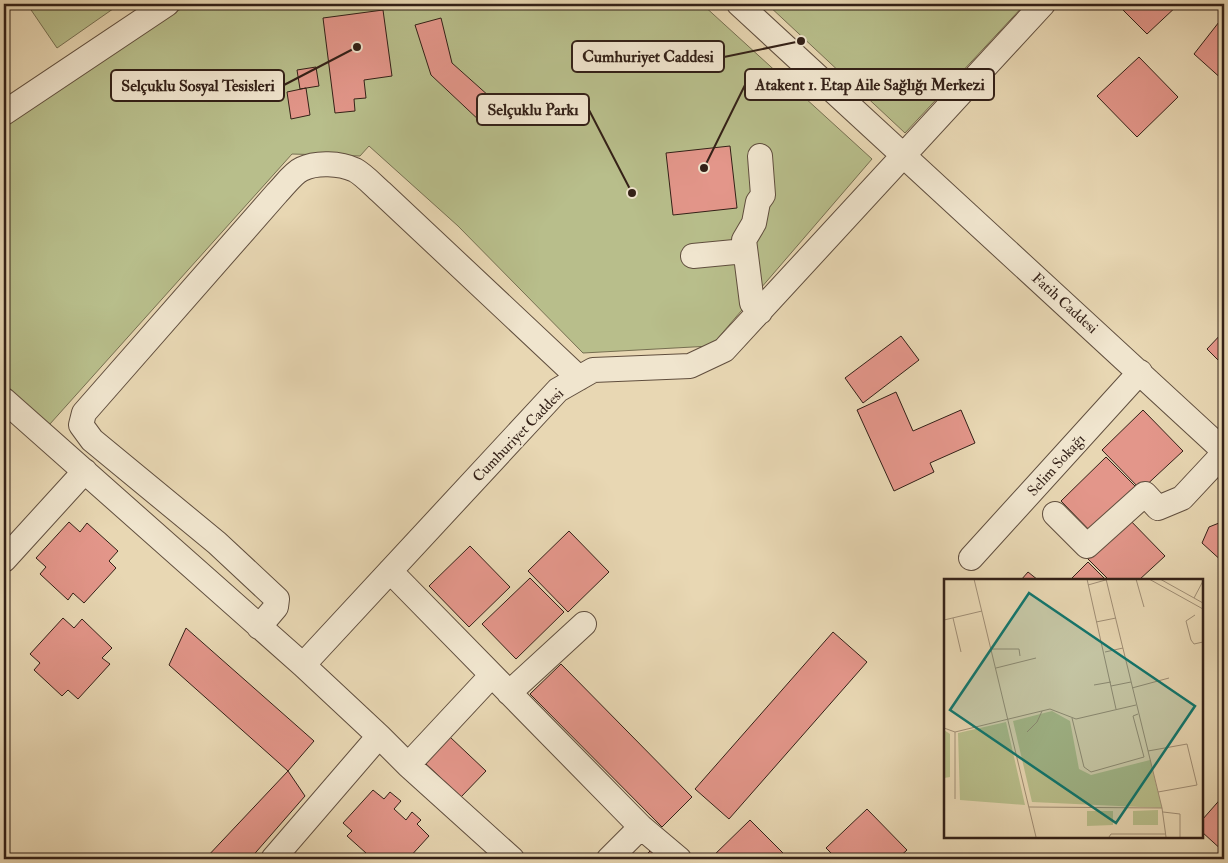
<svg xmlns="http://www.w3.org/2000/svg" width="1228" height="863" font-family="'IM FELL Double Pica',serif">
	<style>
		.green { fill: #b8be8b; stroke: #766f51 }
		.building { fill: #e3968a; stroke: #332017 }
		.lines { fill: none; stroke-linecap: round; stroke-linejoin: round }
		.minor-casing { stroke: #604e3e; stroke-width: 26 }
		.minor { stroke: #f0e5ce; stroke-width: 24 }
		.labels { text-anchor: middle; stroke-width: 4; stroke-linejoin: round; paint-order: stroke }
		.street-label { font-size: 15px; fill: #332017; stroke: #f0e5ce }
		.inset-road { fill: none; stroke: #a08e75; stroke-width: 1 }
		.view { fill: #0f766e; fill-opacity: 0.15; stroke: #0f766e; stroke-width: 2.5 }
		.inset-edge { fill: none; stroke: #332017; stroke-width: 2.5 }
		.leader { fill: none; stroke: #332017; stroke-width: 2 }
		.callout-dot { fill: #332017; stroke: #f0e5ce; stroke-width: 2 }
		.callout { fill: #f0e5ce; stroke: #332017; stroke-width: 2 }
		.callout-label { font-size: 16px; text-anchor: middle; font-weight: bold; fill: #332017 }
	</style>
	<rect width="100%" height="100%" fill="#e8d7b3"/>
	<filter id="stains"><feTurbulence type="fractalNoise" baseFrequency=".004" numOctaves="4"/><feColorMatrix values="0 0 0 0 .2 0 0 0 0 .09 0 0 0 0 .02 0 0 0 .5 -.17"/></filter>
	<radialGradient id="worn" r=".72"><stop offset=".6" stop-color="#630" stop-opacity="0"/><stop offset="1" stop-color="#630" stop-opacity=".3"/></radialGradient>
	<path class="green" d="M 27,4 L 120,4 L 57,48 Z
		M 189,4 L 702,4 L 872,159 L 711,346 L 583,353 L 458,226 L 369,146 L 360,156 L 292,154 L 41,434 L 4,400 L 4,118 Z
		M 767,4 L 1025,4 L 905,133 Z"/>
	<path class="building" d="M 1117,4 L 1179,4 L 1147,34 Z
		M 383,10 L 392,76 L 364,80 L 366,98 L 354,99 L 355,111 L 335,113 L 323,18 Z
		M 441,18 L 452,63 L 499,105 L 482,123 L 431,75 L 415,25 Z
		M 1219,22 L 1224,27 L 1224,81 L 1194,54 Z
		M 1139,57 L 1178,97 L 1137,137 L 1097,96 Z
		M 316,67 L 319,86 L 300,89 L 297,70 Z
		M 306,88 L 310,115 L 291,119 L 287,92 Z
		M 730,146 L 737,208 L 673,215 L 666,153 Z
		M 1224,331 L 1224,366 L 1207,349 Z
		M 901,336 L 919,360 L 863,403 L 845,378 Z
		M 896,392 L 913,431 L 961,410 L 975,443 L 930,463 L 934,472 L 894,491 L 857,410 Z
		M 1143,410 L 1183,451 L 1141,490 L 1102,450 Z
		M 1106,457 L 1140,491 L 1095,536 L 1061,501 Z
		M 1125,515 L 1165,556 L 1139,580 L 1109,580 L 1084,555 Z
		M 1224,521 L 1224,563 L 1202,543 L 1209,527 Z
		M 69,522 L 80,532 L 87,523 L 118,551 L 109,561 L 116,568 L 84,603 L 73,593 L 68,600 L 40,574 L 46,567 L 36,558 Z
		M 569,531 L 609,572 L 568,612 L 528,571 Z
		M 470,546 L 510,587 L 469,627 L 429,586 Z
		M 1088,562 L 1106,580 L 1070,580 Z
		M 1028,572 L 1038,580 L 1021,580 Z
		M 530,578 L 564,612 L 516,659 L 482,624 Z
		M 63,618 L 74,628 L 82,619 L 112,648 L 102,658 L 110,664 L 78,699 L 68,690 L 62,696 L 34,670 L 40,663 L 30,654 Z
		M 186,628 L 314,741 L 288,771 L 169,665 Z
		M 833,632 L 867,662 L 729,819 L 695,789 Z
		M 561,664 L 692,797 L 662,827 L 530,694 Z
		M 450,737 L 486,771 L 461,797 L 425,763 Z
		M 288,771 L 305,796 L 250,859 L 205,859 Z
		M 373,790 L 384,799 L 390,792 L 401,801 L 394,809 L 406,820 L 412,812 L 421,820 L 417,824 L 429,836 L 408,859 L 360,859 L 366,853 L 347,836 L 352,831 L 343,823 Z
		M 1224,795 L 1224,852 L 1202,832 L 1202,820 Z
		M 867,809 L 907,850 L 897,859 L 837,859 L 826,848 Z
		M 750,820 L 789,859 L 710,859 Z
		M 654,847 L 667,859 L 642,859 Z
		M 824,853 L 831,859 L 818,859 Z"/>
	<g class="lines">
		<defs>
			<path id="minor" d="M 739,4 L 1224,451
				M 4,113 L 167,4
				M 693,256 L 745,251
				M 760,312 L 752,303 L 744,240 L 754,223 L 758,202 L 763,195 L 760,156
				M 4,400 L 303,665 L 379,736 L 408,765 L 512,859
				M 1055,514 L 1087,546 L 1145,494 L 1158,508 L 1182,498 L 1224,453
				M 971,558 L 1140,372
				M 4,560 L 85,471
				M 390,571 L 641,827 L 679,859
				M 259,627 L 276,607 L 277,599 L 217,543 L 92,440 L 81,425 L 84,413 L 277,193 C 284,186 293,173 302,169 C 316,162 340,163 355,170 C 364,175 373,185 381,192 L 579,378
				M 303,665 L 558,390 L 593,370 L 690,366 L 724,350 L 1043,4
				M 509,693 L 584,624
				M 408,765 L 491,676
				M 273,859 L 379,736
				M 609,859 L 641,827"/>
		</defs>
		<use href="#minor" class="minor-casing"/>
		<use href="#minor" class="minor"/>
	</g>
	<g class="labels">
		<g class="street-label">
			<text transform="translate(1065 303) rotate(42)" y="5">Fatih Caddesi</text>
			<text transform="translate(518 435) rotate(-46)" y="5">Cumhuriyet Caddesi</text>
			<text transform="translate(1056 465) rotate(-48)" y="5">Selim Sokağı</text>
		</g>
	</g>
	<g transform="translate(944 579)">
		<rect width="259" height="259" fill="#e8d7b3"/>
		<path d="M 108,132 L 126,142 L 135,190 L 147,196 L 206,181 L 218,229 L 88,223 L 69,142 ZM 62,143 L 81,226 L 16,221 L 14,154 ZM 0,151 L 6,155 L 6,198 L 0,199 ZM 214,231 L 214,246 L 189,246 L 189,232 ZM 143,232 L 169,232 L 169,246 L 143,247 Z" fill="#b8be8b"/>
		<path class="inset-road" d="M 30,0 L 92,258M 143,0 L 172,130M 162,0 L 218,229 L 222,258M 192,0 L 200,28M 205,0 L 259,30M 216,0 L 259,24M 144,6 L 165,0M 250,19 L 259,2M 251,36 L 242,42 L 247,61 L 250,65 L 259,63M 9,39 L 17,73M 0,41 L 38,32M 152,43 L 172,39M 48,70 L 75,70 L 76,77M 161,73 L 179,69M 52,89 L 92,79M 150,106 L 167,103M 167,107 L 187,103M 188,109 L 225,99M 128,139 L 140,188 L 147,193 L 200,178 L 189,137 L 194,135M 0,149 L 11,153 L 106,130 L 132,140 L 192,126M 83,153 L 93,143 L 98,132M 204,172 L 243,165 L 253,206 L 214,213M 11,220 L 11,153M 85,228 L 218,229M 219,233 L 236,235 L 236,258M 165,258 L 167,255 L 222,255"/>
		<path class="view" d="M 85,14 L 251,127 L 172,244 L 6,131 Z"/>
		<rect width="259" height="259" class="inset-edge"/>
	</g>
	<path class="leader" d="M801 41L724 57M704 168L745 85M357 47L284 85M632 193L589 110"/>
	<g class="callout-dot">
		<circle cx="801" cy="41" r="5"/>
		<circle cx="704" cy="168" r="5"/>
		<circle cx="357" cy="47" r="5"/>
		<circle cx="632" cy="193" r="5"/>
	</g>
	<g class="callout">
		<rect x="572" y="41" width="152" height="31" rx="5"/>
		<rect x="745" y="69" width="249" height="31" rx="5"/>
		<rect x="111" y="70" width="173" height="31" rx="5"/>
		<rect x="477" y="94" width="112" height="31" rx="5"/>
	</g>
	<g class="callout-label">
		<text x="648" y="62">Cumhuriyet Caddesi</text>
		<text x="870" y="90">Atakent 1. Etap Aile Sağlığı Merkezi</text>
		<text x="198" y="91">Selçuklu Sosyal Tesisleri</text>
		<text x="533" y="115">Selçuklu Parkı</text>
	</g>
	<rect width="1228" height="863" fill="none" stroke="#e8d7b3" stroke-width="20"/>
	<rect x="5" y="5" width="1218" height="853" fill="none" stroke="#332017" stroke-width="2.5"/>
	<rect x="10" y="10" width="1208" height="843" fill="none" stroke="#332017"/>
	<rect width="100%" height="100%" filter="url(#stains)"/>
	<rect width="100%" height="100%" fill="url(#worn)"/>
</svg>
